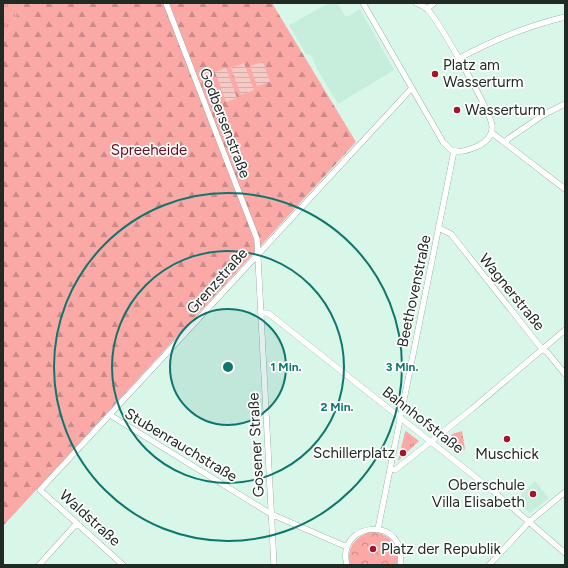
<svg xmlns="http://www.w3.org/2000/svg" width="568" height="568" font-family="Figtree,sans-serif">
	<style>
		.built { fill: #c7eddc }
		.grass { fill: url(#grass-tufts) }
		.forest { fill: url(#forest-firs) }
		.park { fill: url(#park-crowns) }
		.water { fill: url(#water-rules) }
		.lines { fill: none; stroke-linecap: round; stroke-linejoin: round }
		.minor-casing { stroke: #759084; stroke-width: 6 }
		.minor { stroke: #fff; stroke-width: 5.5 }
		.ring { fill: none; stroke: #0f766e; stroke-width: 2 }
		.poi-dot { fill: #a91328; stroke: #fff; stroke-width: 1.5 }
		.labels { text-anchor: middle; stroke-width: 3.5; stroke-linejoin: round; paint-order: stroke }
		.poi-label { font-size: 15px; fill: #202b26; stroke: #fff; text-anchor: start }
		.street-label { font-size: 15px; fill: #202b26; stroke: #fff }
		.park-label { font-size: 15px; fill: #690c17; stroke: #fff }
		.centre { fill: #0f766e; stroke: #fff; stroke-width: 2 }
		.ring-label { font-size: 12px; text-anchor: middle; font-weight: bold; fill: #0f766e; stroke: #fff; stroke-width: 3.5; stroke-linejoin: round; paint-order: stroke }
	</style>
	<defs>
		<pattern id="grass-tufts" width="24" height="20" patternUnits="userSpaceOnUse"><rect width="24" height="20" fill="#fba9a6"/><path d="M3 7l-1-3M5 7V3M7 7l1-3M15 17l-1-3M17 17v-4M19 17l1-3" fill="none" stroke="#cb8a87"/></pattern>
		<pattern id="forest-firs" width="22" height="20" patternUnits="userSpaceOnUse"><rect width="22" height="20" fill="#fba9a6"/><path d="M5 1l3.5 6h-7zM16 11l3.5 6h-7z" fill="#cb8a87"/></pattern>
		<pattern id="park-crowns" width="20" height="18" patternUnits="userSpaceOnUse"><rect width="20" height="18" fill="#fba9a6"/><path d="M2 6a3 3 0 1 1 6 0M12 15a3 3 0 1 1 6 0" fill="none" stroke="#cb8a87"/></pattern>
		<pattern id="water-rules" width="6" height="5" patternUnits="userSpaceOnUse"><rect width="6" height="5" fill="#f5c9c6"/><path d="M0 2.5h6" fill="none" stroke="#d2adaa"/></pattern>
	</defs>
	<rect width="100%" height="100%" fill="#d9f7e9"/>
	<path class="built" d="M 329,3 L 337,3 L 346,17 L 360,9 L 394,70 L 338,104 L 317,69 L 312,56 L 306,54 L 289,25 Z
		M 535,481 L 549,498 L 530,513 L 515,501 Z"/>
	<path class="grass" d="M 3,3 L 24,3 L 3,41 Z
		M 406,431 L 419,441 L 398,461 L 405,432 Z"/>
	<path class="forest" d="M 24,3 L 272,3 L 356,142 L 3,526 L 3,41 Z"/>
	<path class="park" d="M 462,431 L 465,449 L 460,452 L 448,442 L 452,434 Z
		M 369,532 C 388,531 401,545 397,565 L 350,565 C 346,549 354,538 369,532 Z"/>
	<path class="water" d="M 263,62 L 270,82 L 257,86 L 250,66 Z
		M 244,63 L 254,90 L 241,95 L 231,68 Z
		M 226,68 L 237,98 L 226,102 L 215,72 Z"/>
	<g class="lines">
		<defs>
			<path id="minor" d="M 166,3 L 257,239 L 274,565
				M 363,3 L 443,142 L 451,150 C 461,153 469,150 478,146 C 486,142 493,136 492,126 C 492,113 438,20 427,9 C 424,6 420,5 416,3
				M 427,9 L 434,3
				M 458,59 C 493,40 527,26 565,17
				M 492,133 L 565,189
				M 505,142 L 508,139 L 543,115 L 565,104
				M 439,228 L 451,234 L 542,349 L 547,352 L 565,374
				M 262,313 L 268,313 L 493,491 L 565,553
				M 110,415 L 271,514 L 347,547
				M 391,469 L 395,470 L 472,409 L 565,330
				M 378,529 L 454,151
				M 39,565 L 77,523
				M 123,565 L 40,490 L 411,89
				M 347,565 C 335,520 409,515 400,565
				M 489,565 L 530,521 L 565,492"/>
		</defs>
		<use href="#minor" class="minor-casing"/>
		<use href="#minor" class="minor"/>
	</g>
	<circle cx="228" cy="367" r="58" fill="#0f766e" fill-opacity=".12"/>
	<g class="ring">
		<circle cx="228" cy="367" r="58"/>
		<circle cx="228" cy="367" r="116"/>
		<circle cx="228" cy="367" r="174"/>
	</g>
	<g class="poi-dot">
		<circle cx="435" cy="74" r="4"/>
		<circle cx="457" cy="110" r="4"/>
		<circle cx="507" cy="439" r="4"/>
		<circle cx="403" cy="453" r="4"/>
		<circle cx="533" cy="494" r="4"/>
		<circle cx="373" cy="549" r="4"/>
	</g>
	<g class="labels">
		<g class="poi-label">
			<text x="443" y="70">Platz am<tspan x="443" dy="17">Wasserturm</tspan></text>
			<text x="465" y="115">Wasserturm</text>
			<text x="395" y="458" text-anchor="end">Schillerplatz</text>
			<text x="507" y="459" text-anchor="middle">Muschick</text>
			<text x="525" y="490" text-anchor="end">Oberschule<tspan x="525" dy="17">Villa Elisabeth</tspan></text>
			<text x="381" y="554">Platz der Republik</text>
		</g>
		<g class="street-label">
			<text transform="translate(225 123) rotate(69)" y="5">Godbersenstraße</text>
			<text transform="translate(217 281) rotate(-48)" y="5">Grenzstraße</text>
			<text transform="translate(414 291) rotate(-78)" y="5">Beethovenstraße</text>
			<text transform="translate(512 292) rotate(51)" y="5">Wagnerstraße</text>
			<text transform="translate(423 420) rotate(38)" y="5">Bahnhofstraße</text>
			<text transform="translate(181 445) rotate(31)" y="5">Stubenrauchstraße</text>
			<text transform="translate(256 445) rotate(-93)" y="5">Gosener Straße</text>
			<text transform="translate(90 518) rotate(42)" y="5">Waldstraße</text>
		</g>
		<g class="park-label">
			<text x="149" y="155">Spreeheide</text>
		</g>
	</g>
	<circle cx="228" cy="367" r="6" class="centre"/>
	<g class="ring-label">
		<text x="286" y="371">1 Min.</text>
		<text x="402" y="371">3 Min.</text>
		<text x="337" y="411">2 Min.</text>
	</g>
	<rect width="568" height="568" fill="none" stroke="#202b26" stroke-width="8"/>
</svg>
